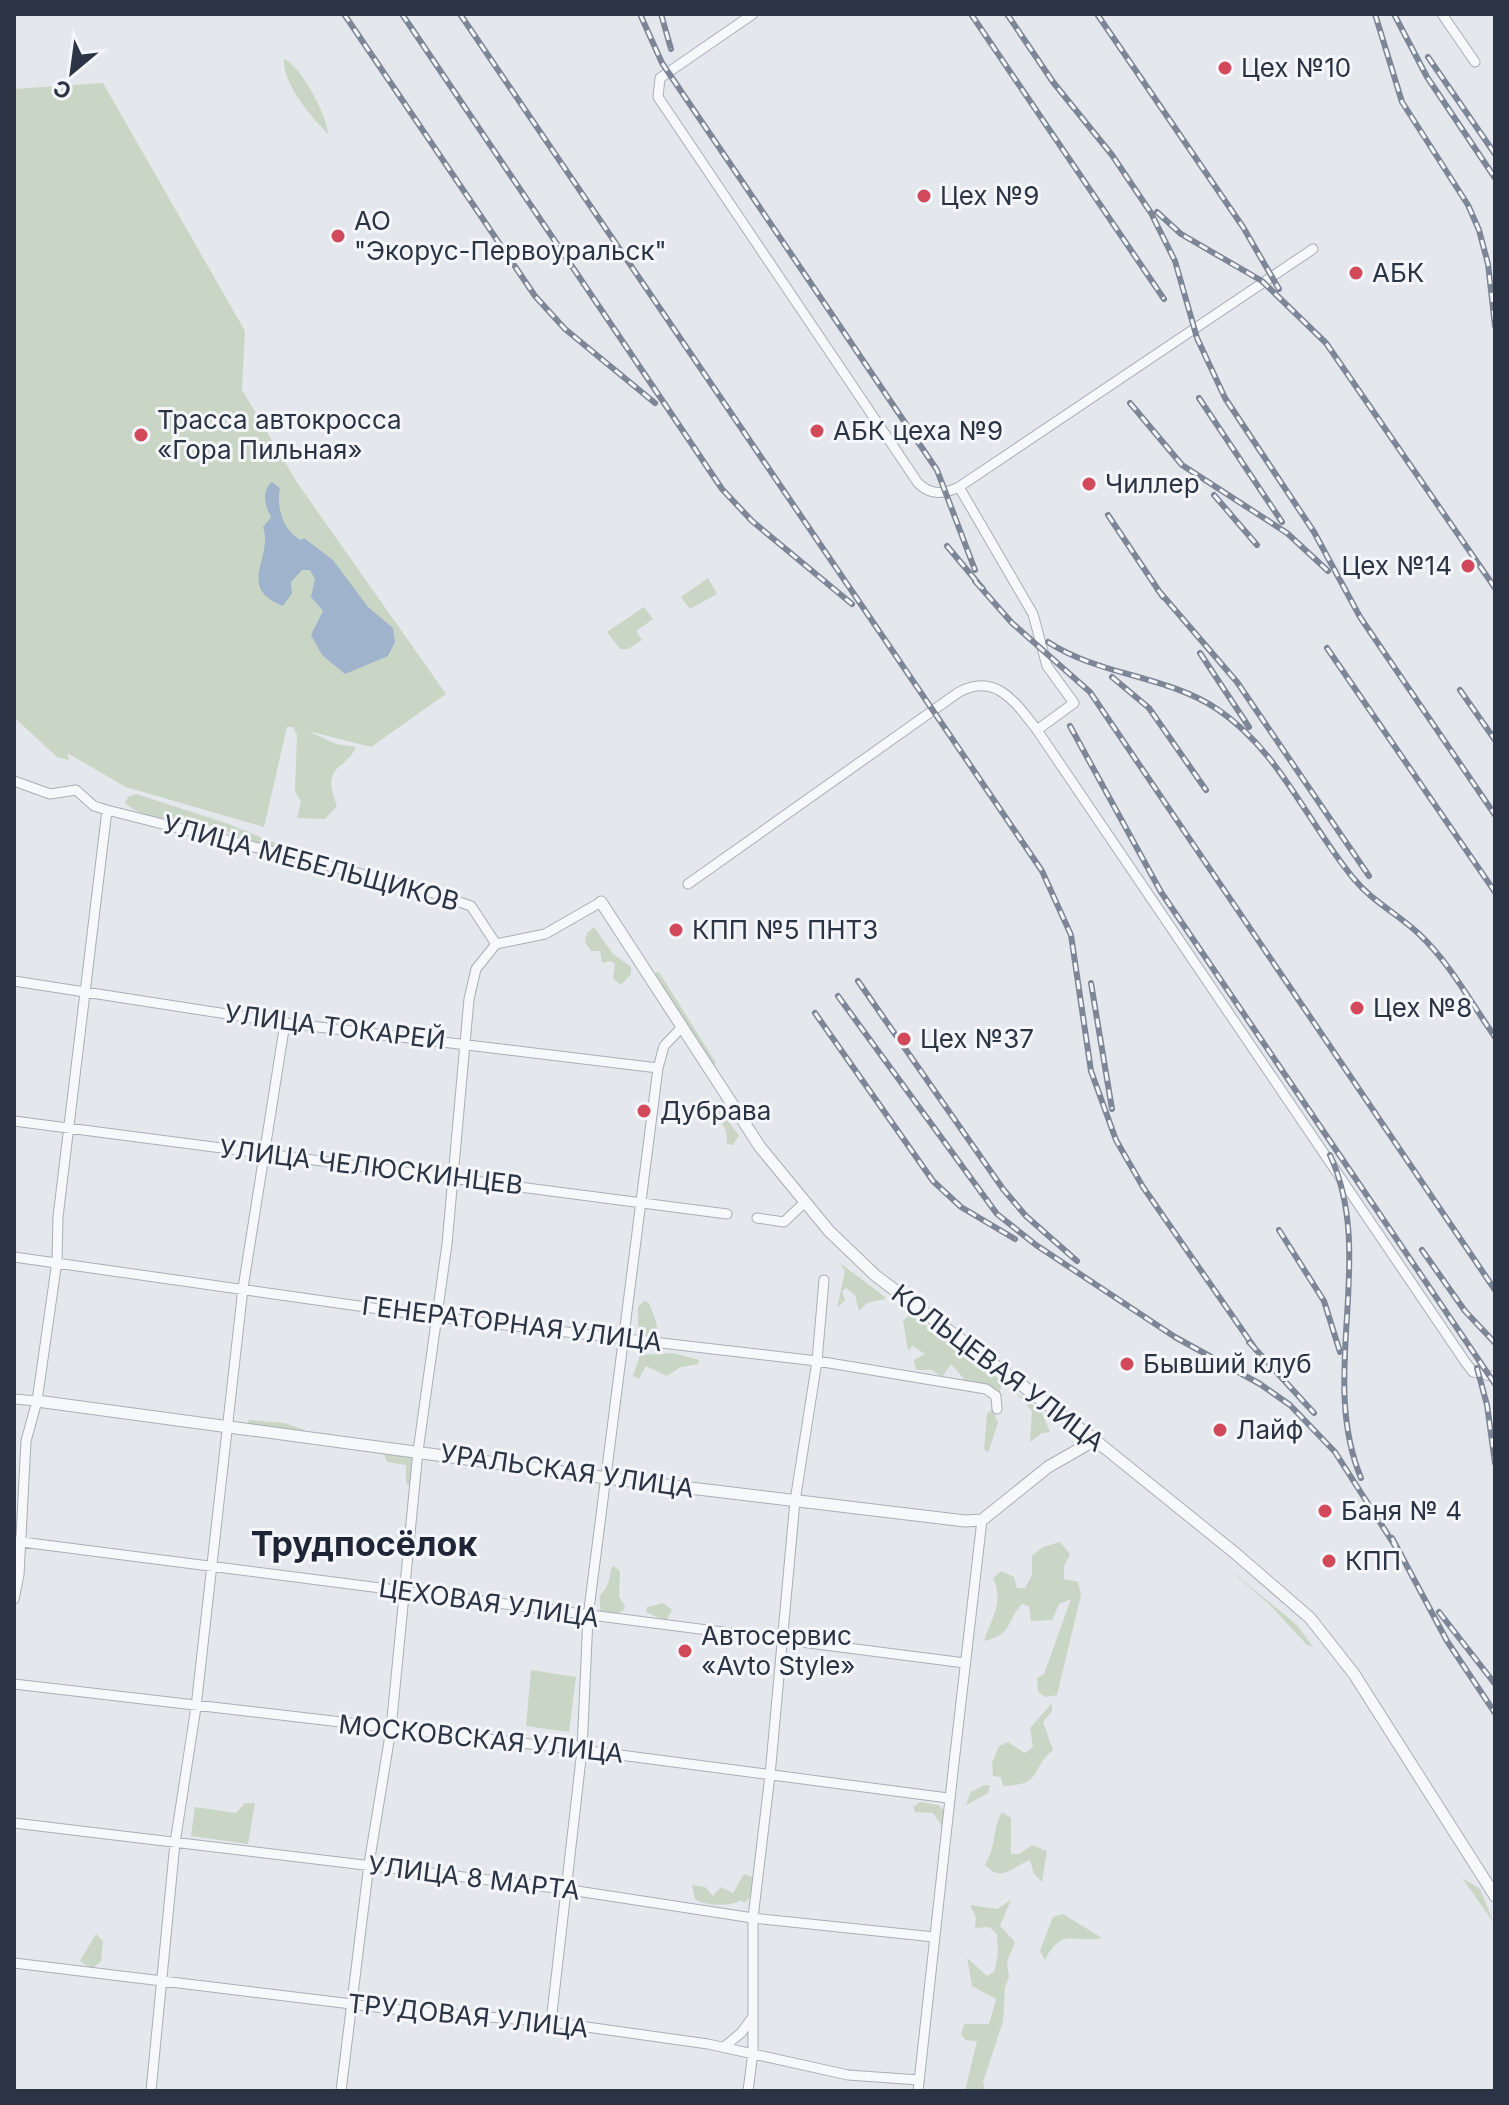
<svg xmlns="http://www.w3.org/2000/svg" width="1509" height="2105" font-family="Inter,sans-serif">
	<style>
		.green { fill: #c9d6c5 }
		.water { fill: #9fb4cc }
		.lines { fill: none; stroke-linecap: round; stroke-linejoin: round }
		.minor-casing { stroke: #a9aeb7; stroke-width: 11 }
		.tertiary-casing { stroke: #a9aeb7; stroke-width: 13 }
		.minor { stroke: #f7f8fa; stroke-width: 9 }
		.tertiary { stroke: #f7f8fa; stroke-width: 11 }
		.rail-casing { stroke: #7d8696; stroke-width: 6 }
		.rail { stroke: #f4f6f9; stroke-width: 3; stroke-dasharray: 9; stroke-linecap: butt }
		.poi-dot { fill: #d1495b; stroke: #f4f6f9; stroke-width: 3 }
		.labels { text-anchor: middle; stroke-width: 6; stroke-linejoin: round; paint-order: stroke }
		.poi-label { font-size: 26px; fill: #2b3445; stroke: #f4f6f9; text-anchor: start }
		.street-label { font-size: 26px; fill: #2b3445; stroke: #f4f6f9 }
		.district-label { font-size: 34px; font-weight: bold; fill: #1d2536; stroke: #f4f6f9 }
	</style>
	<rect width="100%" height="100%" fill="#e4e7ec"/>
	<path class="green" d="M 284,59 C 301,66 327,115 328,134 C 312,118 282,83 284,59 Z
		M 103,83 L 245,331 L 242,390 L 296,481 L 446,694 L 371,747 L 308,731 L 336,744 L 356,747 C 345,772 320,763 337,806 L 325,819 L 297,818 L 301,802 L 295,791 L 297,735 L 293,727 L 287,727 L 264,827 L 126,787 L 67,753 L 69,760 L 57,757 L 14,717 L 14,89 Z
		M 708,578 L 717,594 L 690,609 L 681,597 Z
		M 644,607 L 653,619 L 636,631 L 642,640 L 628,649 L 620,649 L 607,632 Z
		M 136,794 L 226,823 L 290,849 C 261,849 237,835 211,826 C 184,816 147,824 125,803 L 128,797 Z
		M 594,927 L 613,954 L 631,967 L 631,974 L 621,985 L 613,979 L 615,964 L 611,961 L 602,963 L 600,951 L 591,951 L 585,942 L 587,933 Z
		M 659,972 L 716,1063 L 714,1067 L 655,973 Z
		M 710,1099 L 739,1135 L 733,1145 L 727,1144 L 726,1131 Z
		M 840,1263 L 885,1297 L 885,1299 L 867,1303 L 859,1311 L 855,1295 L 846,1288 L 842,1291 L 845,1300 L 837,1308 L 845,1271 Z
		M 644,1301 L 649,1303 C 653,1314 660,1327 656,1338 L 644,1337 L 638,1331 L 638,1307 Z
		M 910,1314 L 1002,1381 L 1000,1392 L 989,1395 L 965,1380 L 951,1364 L 942,1377 L 932,1370 L 916,1370 L 914,1360 L 925,1354 L 913,1346 L 908,1350 L 903,1321 Z
		M 673,1353 L 699,1360 L 698,1364 L 681,1367 L 667,1376 L 646,1366 L 639,1379 L 633,1376 L 640,1355 Z
		M 1015,1392 L 1041,1411 L 1050,1432 L 1042,1433 L 1030,1442 L 1032,1411 Z
		M 992,1409 L 998,1423 L 988,1453 L 984,1449 L 987,1414 Z
		M 249,1420 L 284,1423 L 305,1430 L 303,1433 L 247,1425 Z
		M 387,1451 L 415,1458 L 410,1487 L 406,1482 L 406,1465 L 387,1462 L 384,1454 Z
		M 1060,1542 L 1070,1554 L 1064,1567 L 1064,1579 L 1078,1582 L 1081,1595 L 1057,1695 L 1046,1697 L 1038,1692 L 1037,1678 L 1044,1674 L 1071,1599 L 1059,1604 L 1052,1620 L 1031,1621 L 1029,1606 L 1022,1604 C 1005,1622 1014,1634 984,1641 C 991,1618 1005,1602 993,1578 L 1001,1571 L 1014,1577 L 1017,1588 L 1025,1588 L 1032,1575 L 1032,1556 L 1043,1547 Z
		M 1223,1564 L 1297,1625 L 1313,1647 L 1307,1645 L 1270,1605 Z
		M 613,1566 L 620,1571 L 619,1597 L 625,1606 L 623,1611 L 611,1616 L 601,1613 C 597,1587 604,1598 609,1580 C 610,1575 610,1570 613,1566 Z
		M 663,1603 L 672,1610 L 666,1621 L 646,1612 L 647,1607 Z
		M 531,1670 L 576,1677 L 569,1732 L 526,1726 Z
		M 1052,1703 L 1052,1711 L 1043,1722 L 1053,1750 C 1030,1768 1044,1785 1003,1786 L 1001,1777 L 993,1776 L 992,1763 L 999,1746 L 1008,1742 L 1025,1753 L 1033,1747 L 1030,1728 Z
		M 984,1785 L 990,1786 L 988,1793 L 966,1805 L 971,1792 Z
		M 920,1802 L 938,1805 L 944,1810 L 942,1826 L 933,1813 L 915,1812 L 913,1807 Z
		M 245,1803 L 255,1803 L 248,1844 L 191,1836 L 195,1807 L 236,1813 Z
		M 1002,1812 L 1011,1818 L 1011,1854 L 1019,1854 L 1032,1845 L 1047,1851 L 1042,1882 L 1034,1874 L 1030,1860 C 1011,1867 1002,1883 985,1865 C 996,1848 992,1830 1002,1812 Z
		M 744,1874 L 752,1877 C 753,1887 754,1896 744,1903 L 741,1900 C 731,1907 704,1906 695,1899 L 692,1885 L 705,1887 L 713,1896 L 721,1887 L 733,1893 Z
		M 1462,1878 L 1480,1889 L 1494,1923 Z
		M 1011,1900 L 1000,1926 L 1015,1942 L 1007,1962 L 1009,1977 L 1005,1987 L 1003,2021 L 983,2082 L 985,2091 L 965,2091 L 977,2041 L 966,2040 L 961,2035 L 964,2024 L 989,2024 L 996,1999 L 972,1986 L 967,1958 L 987,1976 L 994,1972 L 998,1955 L 997,1934 L 989,1927 L 975,1928 L 976,1917 L 970,1905 L 997,1909 Z
		M 1063,1914 L 1102,1938 C 1074,1944 1062,1926 1045,1960 L 1040,1951 L 1053,1917 Z
		M 96,1934 L 103,1941 L 101,1961 L 92,1969 L 80,1961 Z"/>
	<path class="water" d="M 272,482 L 280,488 C 276,507 283,531 301,540 L 304,538 L 333,560 L 368,607 L 393,628 L 395,642 L 388,656 L 345,674 L 322,655 L 311,635 L 323,611 L 311,597 L 315,579 L 310,570 L 302,570 L 291,582 L 292,593 L 283,606 C 235,587 274,558 263,527 L 271,517 C 265,506 261,491 272,482 Z"/>
	<g class="lines">
		<defs>
			<path id="minor" d="M 753,14 L 660,78 L 658,97 L 918,483 C 931,496 944,494 959,487 L 1313,249
				M 1442,14 L 1475,62
				M 959,487 L 1033,614 L 1047,666 L 1074,703 L 1037,730
				M 14,781 L 50,794 L 76,790 L 94,806 L 107,810 L 421,889 L 471,906 L 496,944
				M 688,884 L 959,692 C 996,672 1016,703 1037,730 L 1466,1363 L 1473,1372 L 1495,1377
				M 496,944 L 545,934 L 601,902
				M 14,981 L 285,1023 L 658,1068
				M 14,1121 L 727,1214
				M 757,1218 L 784,1222 L 804,1203
				M 14,1257 L 436,1317 L 817,1361 L 986,1389 L 996,1396 L 997,1409
				M 14,1399 L 37,1401
				M 14,1541 L 965,1663
				M 14,1599 L 19,1575 L 26,1441 L 37,1401 L 57,1261 L 58,1217 L 107,810
				M 14,1684 L 582,1750 L 948,1798
				M 14,1823 L 564,1889 L 753,1918 L 934,1937
				M 14,1963 L 401,2010 L 551,2022 L 708,2044 L 848,2075 L 919,2080
				M 551,2022 L 582,1750 L 588,1617 L 658,1068 L 664,1046 L 682,1027
				M 724,2047 L 741,2033 L 752,2018
				M 151,2091 L 175,1843 L 196,1707 L 243,1288 L 285,1023
				M 341,2091 L 369,1864 L 391,1729 L 418,1451 L 447,1244 L 469,999 L 476,969 L 496,944
				M 748,2091 L 753,2052 L 753,1918 L 770,1775 L 795,1501 L 817,1361 L 824,1280
				M 918,2091 C 939,1901 959,1710 982,1520"/>
			<path id="tertiary" d="M 601,902 L 760,1147 L 829,1231 L 876,1276 L 1095,1440 L 1235,1553 L 1310,1618 L 1354,1674 L 1495,1896
				M 37,1401 L 607,1478 L 965,1521 L 982,1520 L 1048,1467 L 1095,1440"/>
		</defs>
		<use href="#minor" class="minor-casing"/>
		<use href="#tertiary" class="tertiary-casing"/>
		<use href="#minor" class="minor"/>
		<use href="#tertiary" class="tertiary"/>
		<defs>
			<path id="rail" d="M 344,14 L 535,296 L 565,329 L 655,403
				M 402,14 L 722,489 L 752,521 L 852,604
				M 460,14 L 1042,871 L 1071,935 L 1091,1071 L 1116,1140 L 1143,1187 L 1256,1350
				M 640,14 L 662,63 L 937,470 L 975,570
				M 661,14 L 671,49
				M 971,14 L 1164,299
				M 1007,14 L 1053,82 L 1112,155 L 1151,213 L 1175,261 L 1197,338 L 1225,398 L 1314,532 L 1360,617 L 1495,815
				M 1097,14 L 1243,227 L 1279,289
				M 1375,14 L 1402,102 L 1468,205 L 1479,230 L 1488,264 L 1495,326
				M 1394,14 L 1427,77 L 1495,178
				M 1428,57 L 1495,154
				M 1157,212 L 1181,234 L 1262,281 L 1326,343 L 1495,588
				M 1199,398 L 1282,522
				M 1130,403 L 1182,465 L 1287,533 L 1328,571
				M 1214,495 L 1257,545
				M 1108,515 L 1163,597
				M 947,546 L 983,589
				M 975,581 L 1012,623 L 1090,692 L 1495,1290
				M 1158,590 L 1237,682 L 1369,876
				M 1048,642 C 1100,676 1166,675 1217,709 C 1279,750 1308,824 1354,879 C 1373,902 1398,914 1419,934 C 1450,963 1471,1003 1495,1037
				M 1327,648 L 1495,892
				M 1200,653 L 1249,727
				M 1112,677 L 1149,708 L 1206,790
				M 1460,690 L 1495,740
				M 1070,726 L 1161,892 L 1495,1384
				M 858,981 L 1003,1189 L 1026,1216 L 1077,1261
				M 1091,983 L 1112,1109
				M 838,996 L 997,1214 L 1036,1245 L 1175,1337 L 1260,1384 L 1290,1405 L 1335,1452 L 1397,1549
				M 815,1013 L 933,1181 L 961,1207 L 1015,1239
				M 1330,1155 C 1377,1257 1318,1375 1361,1478
				M 1279,1230 L 1324,1301 L 1340,1352
				M 1422,1250 L 1465,1311 L 1495,1343
				M 1249,1342 L 1314,1413
				M 1477,1368 L 1487,1405 L 1495,1463
				M 1392,1538 L 1447,1641 L 1495,1713
				M 1439,1612 L 1495,1684"/>
		</defs>
		<use href="#rail" class="rail-casing"/>
		<use href="#rail" class="rail"/>
	</g>
	<g class="poi-dot">
		<circle cx="1225" cy="68" r="8"/>
		<circle cx="924" cy="196" r="8"/>
		<circle cx="338" cy="236" r="8"/>
		<circle cx="1356" cy="273" r="8"/>
		<circle cx="817" cy="431" r="8"/>
		<circle cx="141" cy="435" r="8"/>
		<circle cx="1089" cy="484" r="8"/>
		<circle cx="1468" cy="566" r="8"/>
		<circle cx="676" cy="930" r="8"/>
		<circle cx="1357" cy="1008" r="8"/>
		<circle cx="904" cy="1039" r="8"/>
		<circle cx="644" cy="1111" r="8"/>
		<circle cx="1127" cy="1364" r="8"/>
		<circle cx="1220" cy="1430" r="8"/>
		<circle cx="1325" cy="1511" r="8"/>
		<circle cx="1329" cy="1561" r="8"/>
		<circle cx="685" cy="1651" r="8"/>
	</g>
	<g class="labels">
		<g class="poi-label">
			<text x="1241" y="77">Цех №10</text>
			<text x="940" y="205">Цех №9</text>
			<text x="354" y="230">АО<tspan x="354" dy="30">"Экорус-Первоуральск"</tspan></text>
			<text x="1372" y="282">АБК</text>
			<text x="157" y="429">Трасса автокросса<tspan x="157" dy="30">«Гора Пильная»</tspan></text>
			<text x="833" y="440">АБК цеха №9</text>
			<text x="1105" y="493">Чиллер</text>
			<text x="1452" y="575" text-anchor="end">Цех №14</text>
			<text x="692" y="939">КПП №5 ПНТЗ</text>
			<text x="1373" y="1017">Цех №8</text>
			<text x="920" y="1048">Цех №37</text>
			<text x="660" y="1120">Дубрава</text>
			<text x="1143" y="1373">Бывший клуб</text>
			<text x="1236" y="1439">Лайф</text>
			<text x="1341" y="1520">Баня № 4</text>
			<text x="1345" y="1570">КПП</text>
			<text x="701" y="1645">Автосервис<tspan x="701" dy="30">«Avto Style»</tspan></text>
		</g>
		<g class="street-label">
			<text transform="translate(311 863) rotate(15)" y="9">УЛИЦА МЕБЕЛЬЩИКОВ</text>
			<text transform="translate(335 1027) rotate(7)" y="9">УЛИЦА ТОКАРЕЙ</text>
			<text transform="translate(371 1167) rotate(7)" y="9">УЛИЦА ЧЕЛЮСКИНЦЕВ</text>
			<text transform="translate(512 1324) rotate(7)" y="9">ГЕНЕРАТОРНАЯ УЛИЦА</text>
			<text transform="translate(998 1368) rotate(37)" y="9">КОЛЬЦЕВАЯ УЛИЦА</text>
			<text transform="translate(567 1471) rotate(8)" y="9">УРАЛЬСКАЯ УЛИЦА</text>
			<text transform="translate(489 1603) rotate(8)" y="9">ЦЕХОВАЯ УЛИЦА</text>
			<text transform="translate(481 1739) rotate(6)" y="9">МОСКОВСКАЯ УЛИЦА</text>
			<text transform="translate(474 1878) rotate(7)" y="9">УЛИЦА 8 МАРТА</text>
			<text transform="translate(468 2016) rotate(6)" y="9">ТРУДОВАЯ УЛИЦА</text>
		</g>
		<g class="district-label">
			<text x="364" y="1556">Трудпосёлок</text>
		</g>
	</g>
	<rect width="1509" height="2105" fill="none" stroke="#2b3445" stroke-width="32"/>
	<g transform="translate(72 72) rotate(209)" stroke="#f4f6f9" stroke-width="6" paint-order="stroke">
	<path d="M0-6L14 30L0 20L-14 30Z" fill="#2b3445"/>
	<text y="-12" font-size="22" font-weight="bold" text-anchor="middle" fill="#2b3445">С</text>
	</g>
</svg>
